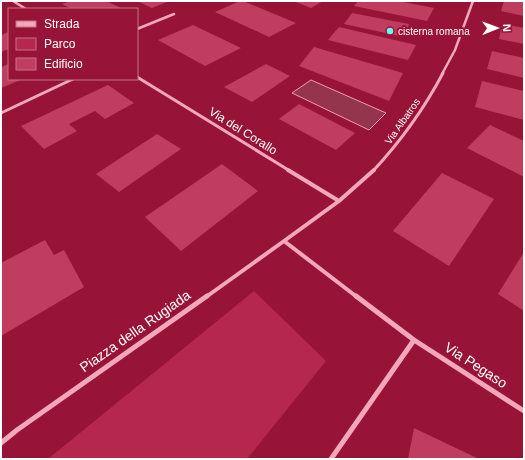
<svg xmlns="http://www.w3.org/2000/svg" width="525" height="460" font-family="Arial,sans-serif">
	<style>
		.green { fill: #b6274e }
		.water { fill: #95354c; stroke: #f599b3 }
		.building { fill: #c03d60 }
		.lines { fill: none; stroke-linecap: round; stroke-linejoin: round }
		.street-far3 { stroke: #f3a7bb; stroke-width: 2.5 }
		.street-far2 { stroke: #f3a7bb; stroke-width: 3 }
		.street-far1 { stroke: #f3a7bb; stroke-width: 4 }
		.street { stroke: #f3a7bb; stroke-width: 5 }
		.poi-dot { fill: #68ffef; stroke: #981436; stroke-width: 1.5 }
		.labels { text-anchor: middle; stroke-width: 4; stroke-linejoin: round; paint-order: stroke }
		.far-poi-label { font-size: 10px; fill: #fff; stroke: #981436; text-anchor: start }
		.far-street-label { font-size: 10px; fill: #fff; stroke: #981436 }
		.street-label { font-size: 12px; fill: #fff; stroke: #981436 }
		.near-street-label { font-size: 14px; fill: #fff; stroke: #981436 }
	</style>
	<rect width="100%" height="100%" fill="#981436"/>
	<path class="green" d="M 254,291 L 326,361 L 247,459 L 48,459 Z"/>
	<path class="water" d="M 311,80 L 386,113 L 369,130 L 292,93 Z"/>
	<path class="building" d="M 70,1 L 106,1 L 123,9 L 72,9 L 62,4 Z
		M 137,1 L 169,1 L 152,8 Z
		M 240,1 L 243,1 L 296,23 L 269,37 L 215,12 Z
		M 293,1 L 323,1 L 311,8 Z
		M 358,1 L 398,1 L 434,8 L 427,21 L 354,6 Z
		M 504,1 L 524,1 L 524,16 L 501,11 Z
		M 352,13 L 409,24 L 404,37 L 344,24 Z
		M 502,24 L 524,28 L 524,44 L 499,39 Z
		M 193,25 L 241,48 L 205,66 L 158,40 Z
		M 339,27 L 416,45 L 408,60 L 328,40 Z
		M 9,32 L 9,49 L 1,52 L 1,35 Z
		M 314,47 L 403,73 L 389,101 L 299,66 Z
		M 492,51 L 524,58 L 524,78 L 487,69 Z
		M 9,64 L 9,79 L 23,79 L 1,88 L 1,67 Z
		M 266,64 L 290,76 L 252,102 L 224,87 Z
		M 482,81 L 524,91 L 524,120 L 475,107 Z
		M 108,85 L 134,103 L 105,119 L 95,111 L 69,124 L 77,131 L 44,149 L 21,126 Z
		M 299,104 L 355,133 L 336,150 L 279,119 Z
		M 490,125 L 524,141 L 524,177 L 467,148 Z
		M 157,134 L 181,149 L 119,192 L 96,174 Z
		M 222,164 L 258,191 L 181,251 L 145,217 Z
		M 442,173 L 494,199 L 449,266 L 393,231 Z
		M 45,240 L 54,255 L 64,250 L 84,287 L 1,336 L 1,263 Z
		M 524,252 L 524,311 L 498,294 Z
		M 414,428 L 479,459 L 408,459 Z"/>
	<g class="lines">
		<path class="street-far3" d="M 13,1 L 26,9
			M 137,29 L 174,14
			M 442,74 L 455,50 L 473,1"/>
		<path class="street-far2" d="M 137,77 L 290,171
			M 1,113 L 73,79
			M 373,171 C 400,142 424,109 443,73"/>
		<path class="street-far1" d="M 288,170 L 339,201
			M 284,241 L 339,201 L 374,170
			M 206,297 L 284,241 L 357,297"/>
		<path class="street" d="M 414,340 L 524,411
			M 1,443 L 17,430 L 207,296
			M 331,459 L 414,340 L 356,296"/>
	</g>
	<circle class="poi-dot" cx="390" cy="31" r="4"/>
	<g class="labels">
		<g class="far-poi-label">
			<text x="398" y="35">cisterna romana</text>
		</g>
		<g class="far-street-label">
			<text transform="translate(402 121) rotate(-55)" y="4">Via Albatros</text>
		</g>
		<g class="street-label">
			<text transform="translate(243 131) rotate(32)" y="4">Via del Corallo</text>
		</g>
		<g class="near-street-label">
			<text transform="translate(135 331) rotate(-35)" y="5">Piazza della Rugiada</text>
			<text transform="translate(476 365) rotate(33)" y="5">Via Pegaso</text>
		</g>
	</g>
	<rect width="525" height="460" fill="none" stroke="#ffffff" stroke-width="4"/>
	<rect x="8" y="8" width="130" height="72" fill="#981436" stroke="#c17286"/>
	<rect x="16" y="21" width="20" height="6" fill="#f3a7bb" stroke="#c17286"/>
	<text x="44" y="28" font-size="12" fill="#ffffff">Strada</text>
	<rect x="16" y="38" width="20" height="12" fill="#b6274e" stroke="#c17286"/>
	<text x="44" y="48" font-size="12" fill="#ffffff">Parco</text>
	<rect x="16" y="58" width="20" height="12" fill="#c03d60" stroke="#c17286"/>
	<text x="44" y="68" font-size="12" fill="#ffffff">Edificio</text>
	<g transform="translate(497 28) rotate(89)" stroke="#981436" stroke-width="3" paint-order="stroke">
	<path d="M0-3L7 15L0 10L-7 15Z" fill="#ffffff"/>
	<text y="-6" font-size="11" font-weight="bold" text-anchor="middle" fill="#ffffff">N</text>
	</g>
</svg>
